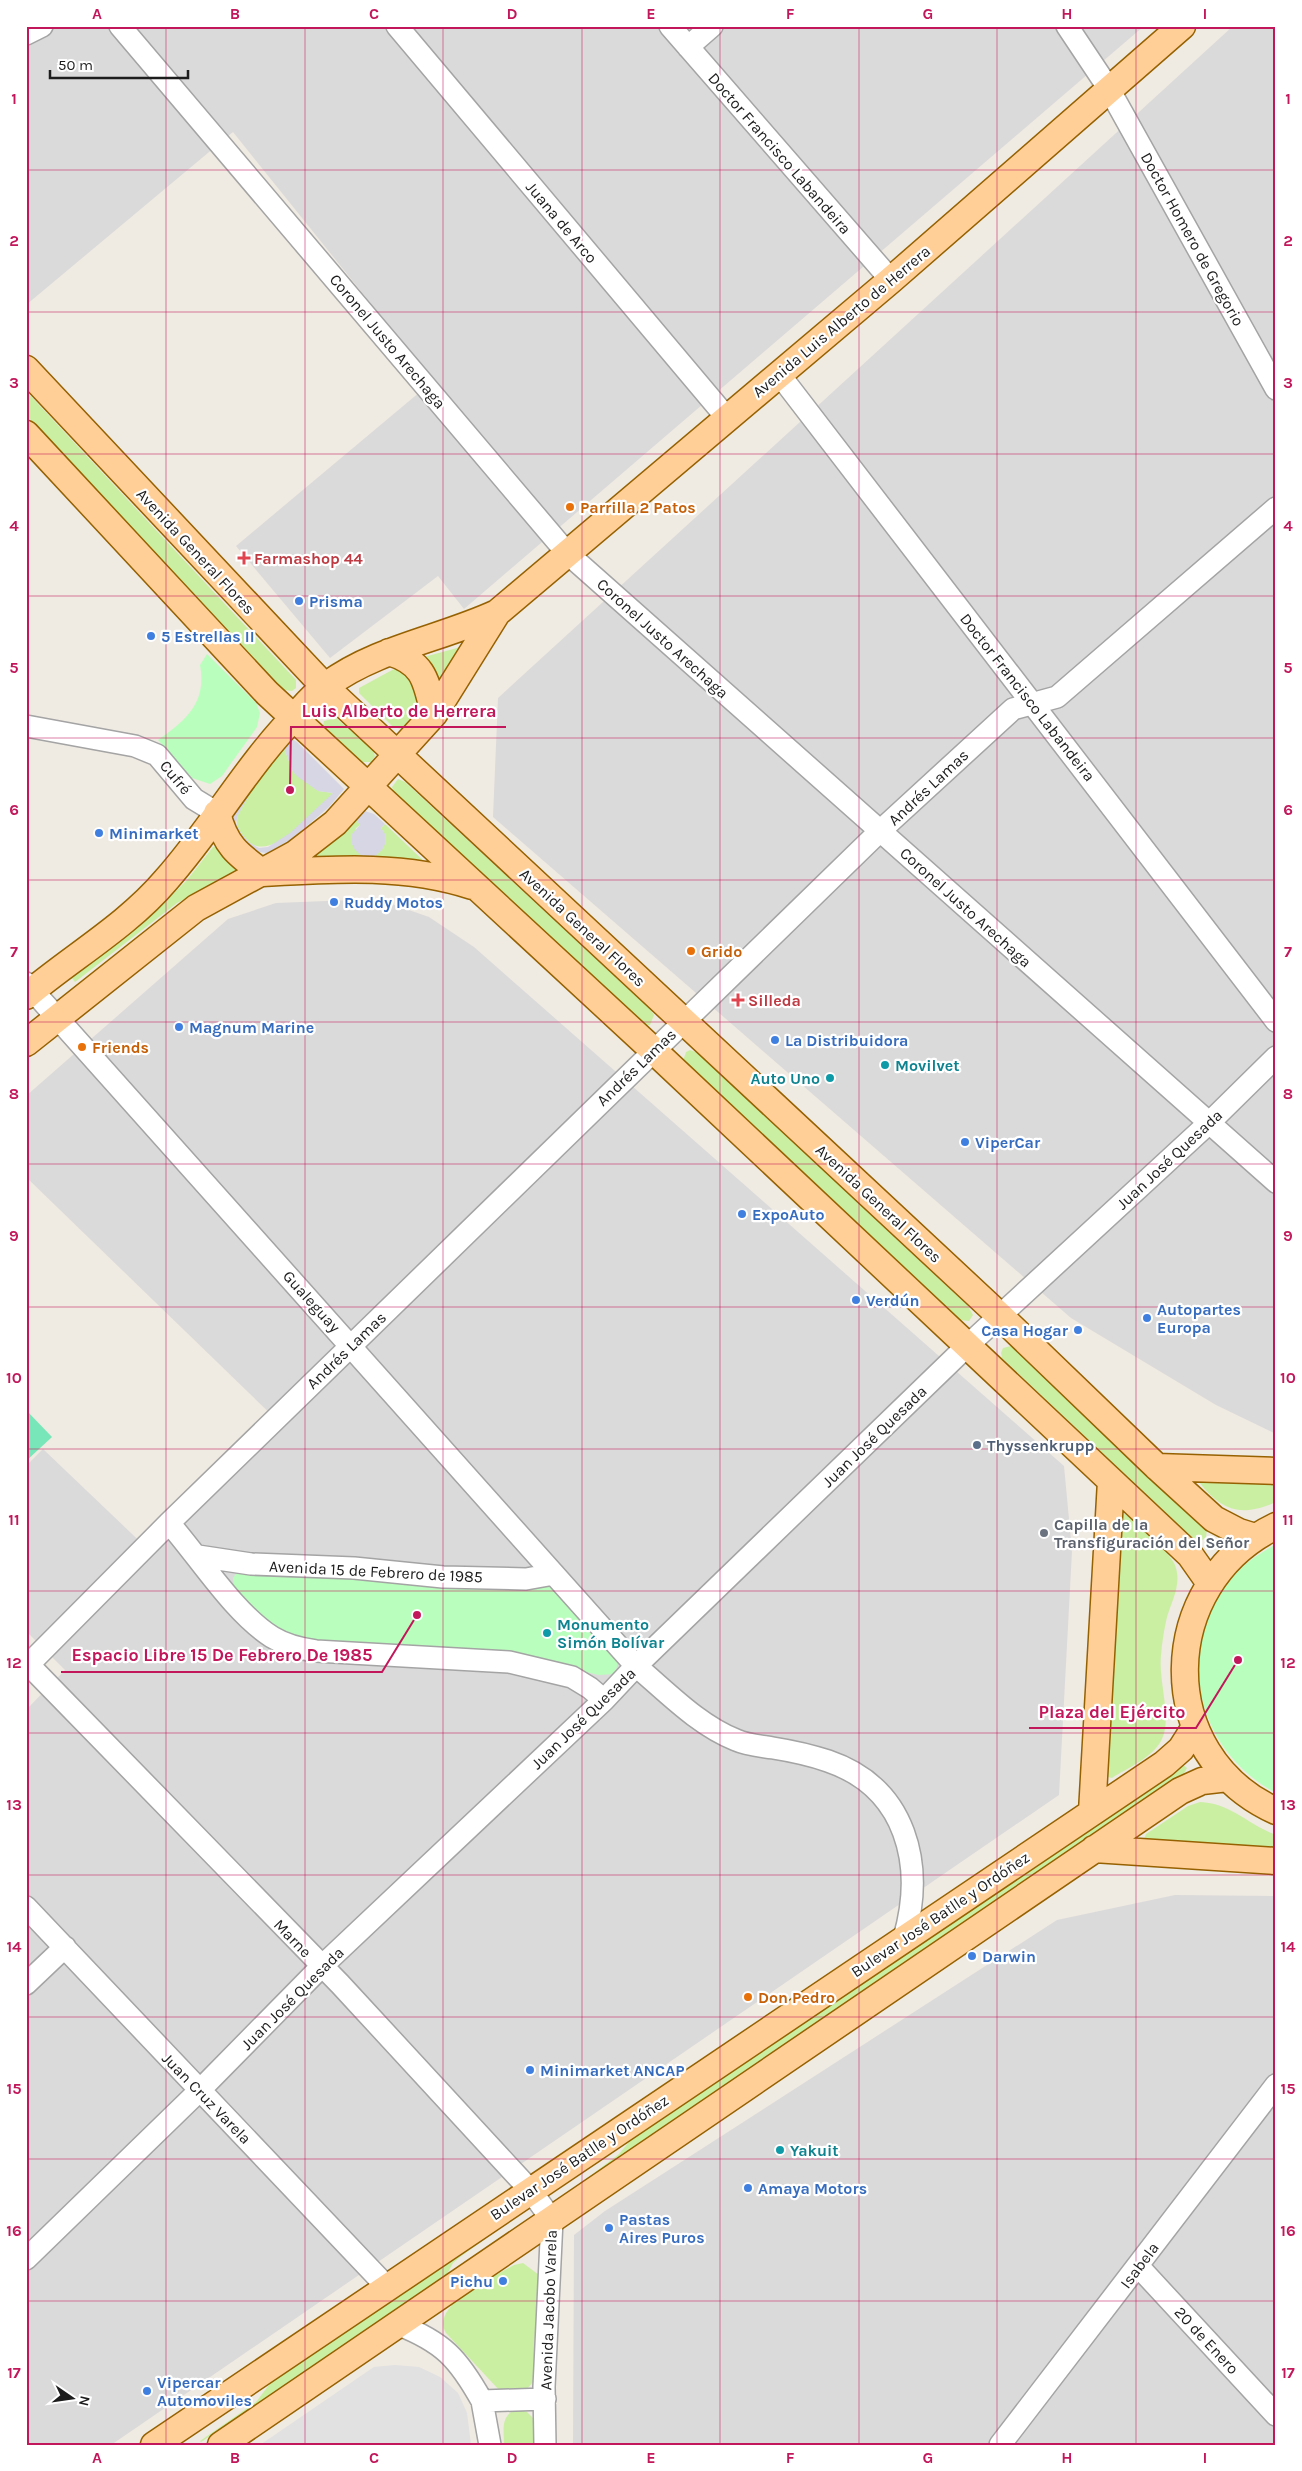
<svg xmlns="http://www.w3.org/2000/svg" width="1302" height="2471" font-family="Karla,sans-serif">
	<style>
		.residential { fill: #dbdada }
		.grass { fill: #caefa2 }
		.park { fill: #bafebd }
		.pitch { fill: #78e6b9 }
		.parking { fill: #e1e1e1 }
		.plaza { fill: #d6d6e5; fill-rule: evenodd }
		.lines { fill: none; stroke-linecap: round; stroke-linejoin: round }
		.minor-casing { stroke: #a4a4a4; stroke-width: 24 }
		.major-casing { stroke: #966100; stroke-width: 29 }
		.minor { stroke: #fff; stroke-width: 21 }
		.major { stroke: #ffcf97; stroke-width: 26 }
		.grid { fill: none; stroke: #c2185b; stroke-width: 1; stroke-opacity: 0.55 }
		.food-dot { fill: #e8710a; stroke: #fff; stroke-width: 2 }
		.health-dot { fill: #e0444e; stroke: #fff; stroke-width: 2 }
		.shop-dot { fill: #3f7fe0; stroke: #fff; stroke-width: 2 }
		.culture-dot { fill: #0f9aa8; stroke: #fff; stroke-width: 2 }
		.service-dot { fill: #5c6f8a; stroke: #fff; stroke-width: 2 }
		.worship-dot { fill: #6b7280; stroke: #fff; stroke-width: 2 }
		.labels { text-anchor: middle; stroke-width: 4.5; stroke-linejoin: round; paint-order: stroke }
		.street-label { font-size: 16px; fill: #1d1d1d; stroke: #fff }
		.food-label { font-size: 16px; font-weight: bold; fill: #c56008; stroke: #fff; text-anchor: start }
		.health-label { font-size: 16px; font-weight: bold; fill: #be3a42; stroke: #fff; text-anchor: start }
		.shop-label { font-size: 16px; font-weight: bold; fill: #366cbe; stroke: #fff; text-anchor: start }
		.culture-label { font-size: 16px; font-weight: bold; fill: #0d838f; stroke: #fff; text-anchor: start }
		.service-label { font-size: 16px; font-weight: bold; fill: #4e5e75; stroke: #fff; text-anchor: start }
		.worship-label { font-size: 16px; font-weight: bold; fill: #5b616d; stroke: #fff; text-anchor: start }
		.leader { fill: none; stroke: #c2185b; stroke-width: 2 }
		.callout-dot { fill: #c2185b; stroke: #fff; stroke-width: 2 }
		.callout-label { font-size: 18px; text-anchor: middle; font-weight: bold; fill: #c2185b; stroke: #fff; stroke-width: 4.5; stroke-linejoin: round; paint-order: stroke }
		.neatline { fill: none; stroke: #c2185b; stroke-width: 2 }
		.grid-label { font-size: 16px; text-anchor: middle; font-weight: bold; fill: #c2185b }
	</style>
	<rect width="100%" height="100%" fill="#efeae2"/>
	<path class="residential" d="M 26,26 L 1144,26 L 464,609 L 438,576 L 330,658 L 236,546 L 433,381 L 233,132 L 26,305 Z
		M 1233,26 L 1276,26 L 1276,1434 L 1216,1405 L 1071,1318 L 493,817 L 498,698 Z
		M 377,899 L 429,917 L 474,947 L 1064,1466 L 1072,1551 L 1059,1795 L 111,2445 L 26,2445 L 26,1710 L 65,1670 L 26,1631 L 26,1466 L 43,1449 L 153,1554 L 282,1425 L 26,1177 L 26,1096 L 228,919 L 276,903 Z
		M 1175,1895 L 1276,1896 L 1276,2445 L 573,2445 L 574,2235 L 605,2211 L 1057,1920 Z"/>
	<path class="grass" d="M 26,391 L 296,680 L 296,688 L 292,691 L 284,690 L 26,415 Z
		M 472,637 L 434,688 L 424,657 L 457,648 Z
		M 394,669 L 410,673 L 422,702 L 402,729 L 393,727 L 359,693 L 359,688 Z
		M 336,718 L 373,750 L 375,756 L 371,762 L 362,762 L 323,725 L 324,721 Z
		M 284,748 L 293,772 L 318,791 L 333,793 C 319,810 269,864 248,841 C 243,836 236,828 237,821 C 237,803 271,762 284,748 Z
		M 398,779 L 405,782 L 650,1009 L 654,1015 L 650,1025 L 645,1026 L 394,793 L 392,787 Z
		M 355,818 L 360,825 L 356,828 L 352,844 L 362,856 L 362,860 L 315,859 L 317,853 Z
		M 385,824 L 430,867 L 376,860 L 375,856 C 384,846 389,840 381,828 Z
		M 216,846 L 220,849 L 236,868 L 235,872 L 177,903 L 75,982 L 71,977 L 159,908 L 187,880 L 213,847 Z
		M 690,1050 L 698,1053 L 968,1306 L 973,1315 L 969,1321 L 960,1320 L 683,1061 L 686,1052 Z
		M 1011,1346 L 1015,1347 L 1207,1529 L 1206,1537 L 1201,1541 L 1196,1541 L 1002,1358 L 1001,1353 L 1003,1348 Z
		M 1200,1477 L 1276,1479 L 1276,1502 C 1242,1517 1222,1512 1199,1482 Z
		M 1121,1512 C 1134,1519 1169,1551 1175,1565 C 1182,1584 1172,1600 1167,1617 C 1164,1630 1162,1642 1161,1655 C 1158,1682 1173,1719 1161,1741 C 1152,1758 1127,1768 1112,1778 L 1108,1777 L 1105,1773 Z
		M 1183,1765 L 1187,1768 L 1183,1775 L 569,2192 L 619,2154 L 634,2136 Z
		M 1200,1802 C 1230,1803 1249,1825 1276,1835 L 1276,1853 L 1144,1839 L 1146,1834 L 1188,1806 Z
		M 520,2214 L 460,2257 L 453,2263 L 446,2276 L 201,2442 L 200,2441 L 256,2402 L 272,2381 Z
		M 523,2263 L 539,2275 L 534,2381 L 526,2390 L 500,2391 L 446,2333 C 429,2305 494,2277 514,2265 Z
		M 516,2409 L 527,2412 L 533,2418 L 535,2445 L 504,2445 C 504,2429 500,2417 516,2409 Z"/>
	<path class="park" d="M 207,654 L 256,703 L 260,713 L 257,727 L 222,776 L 210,784 L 192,778 L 158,740 C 186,720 207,703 200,665 Z
		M 1276,1544 L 1276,1793 C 1194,1749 1173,1648 1234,1576 C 1245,1562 1261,1553 1276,1544 Z
		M 239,1570 L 550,1584 L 618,1662 L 615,1674 L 599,1675 L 488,1650 L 315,1644 L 268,1627 L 234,1587 L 233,1578 Z"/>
	<path class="pitch" d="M 26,1410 L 52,1437 L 26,1461 Z"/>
	<path class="parking" d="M 395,2365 L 419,2367 L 440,2377 L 458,2393 L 467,2413 L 471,2445 L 260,2445 L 374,2367 Z"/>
	<path class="plaza" d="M 289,737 L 297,742 L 344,789 L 329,807 L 288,842 L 267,853 L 252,851 L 244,846 L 236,834 L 231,822 L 232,815 L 253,778 ZM 284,748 L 293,772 L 298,777 L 318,791 L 333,793 L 290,833 L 268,847 L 259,848 L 250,843 L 241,833 L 236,823 L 238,815 L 255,785 Z
		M 365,811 L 374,814 L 385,824 L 381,828 L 385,834 L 385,844 L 382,850 L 375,856 L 376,860 L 362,860 L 362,856 L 355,850 L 352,844 L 352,834 L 360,825 L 355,818 Z"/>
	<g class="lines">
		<defs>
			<path id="minor" d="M 120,26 L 567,553 L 1276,1182
				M 397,26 L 727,418
				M 670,26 L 891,280
				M 1067,26 L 1109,89 L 1276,389
				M 26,34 L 42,26
				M 688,47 L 712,26
				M 779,374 L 1276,1021
				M 26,726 L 135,746 L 157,755 L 194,799 L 217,813
				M 26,983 L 636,1666 C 667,1692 698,1725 736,1740 C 747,1745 761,1746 773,1748 C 792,1751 810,1755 828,1761 C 907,1788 925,1865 904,1938
				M 169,1523 C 199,1557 234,1613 272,1637 C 285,1645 301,1649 316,1651 L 509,1662 L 572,1677 L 590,1688 L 604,1700
				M 198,1556 L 251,1564 L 354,1568 L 443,1577 L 526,1579 L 554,1574
				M 26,1662 L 340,1984 L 531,2191 L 552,2220 L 544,2387 L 545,2445
				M 26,1667 L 169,1523 L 880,831 L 1013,709 L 1057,697 L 1276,508
				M 26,1907 L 388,2288
				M 26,1984 L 65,1947
				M 26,2259 L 200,2090 L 321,1967 L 604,1700 L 636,1666 L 967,1346 L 1209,1123 L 1276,1057
				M 1138,2266 L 1276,2415
				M 397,2324 C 443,2342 458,2358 482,2401
				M 490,2445 L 482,2401 L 545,2399
				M 1000,2445 L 1276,2085"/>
			<path id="major" d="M 26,369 L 324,686 L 1000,1316 L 1157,1467 L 1214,1519 L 1239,1532 L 1255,1537
				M 26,434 L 267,693 L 653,1050 L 1190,1555 L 1209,1582
				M 389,652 C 425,663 426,681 434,714
				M 217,813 C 225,845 237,854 263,873 C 334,869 404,864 472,886
				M 26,996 C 72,957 127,926 166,880 C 214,826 248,763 300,711 C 308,702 317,692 327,685 C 377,648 441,639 497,613 L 891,280 L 1182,26
				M 26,1043 L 196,908 L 295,854 L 335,823 L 434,714 L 497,613
				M 1157,1467 L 1276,1471
				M 1276,1526 C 1157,1583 1152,1755 1276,1811
				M 1092,1812 L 1111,1481
				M 1094,1849 L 1276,1861
				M 154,2445 L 1164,1764 L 1181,1749 L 1195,1727
				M 221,2445 L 1180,1791 L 1202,1781 L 1228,1778"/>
		</defs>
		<use href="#minor" class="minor-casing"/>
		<use href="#major" class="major-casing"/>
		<use href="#minor" class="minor"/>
		<use href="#major" class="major"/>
	</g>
	<path class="grid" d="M 166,26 L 166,2445M 305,26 L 305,2445M 443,26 L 443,2445M 582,26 L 582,2445M 720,26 L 720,2445M 859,26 L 859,2445M 997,26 L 997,2445M 1136,26 L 1136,2445M 26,170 L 1276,170M 26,312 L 1276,312M 26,454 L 1276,454M 26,596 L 1276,596M 26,738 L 1276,738M 26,880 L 1276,880M 26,1022 L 1276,1022M 26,1164 L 1276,1164M 26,1307 L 1276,1307M 26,1449 L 1276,1449M 26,1591 L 1276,1591M 26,1733 L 1276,1733M 26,1875 L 1276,1875M 26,2017 L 1276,2017M 26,2159 L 1276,2159M 26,2301 L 1276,2301"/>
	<g class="food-dot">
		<circle cx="570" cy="507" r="5"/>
		<circle cx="691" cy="951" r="5"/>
		<circle cx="82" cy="1047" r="5"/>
		<circle cx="748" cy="1997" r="5"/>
	</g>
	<g class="health-dot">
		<path d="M241.5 550.5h5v5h5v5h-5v5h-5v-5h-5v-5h5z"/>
		<path d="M735.5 992.5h5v5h5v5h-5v5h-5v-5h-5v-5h5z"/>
	</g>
	<g class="shop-dot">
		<circle cx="299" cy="601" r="5"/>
		<circle cx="151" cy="636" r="5"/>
		<circle cx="99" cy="833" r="5"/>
		<circle cx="334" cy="902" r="5"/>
		<circle cx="179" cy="1027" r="5"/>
		<circle cx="775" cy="1040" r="5"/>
		<circle cx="965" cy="1142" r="5"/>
		<circle cx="742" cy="1214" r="5"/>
		<circle cx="856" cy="1300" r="5"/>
		<circle cx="1147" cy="1318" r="5"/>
		<circle cx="1078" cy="1330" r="5"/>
		<circle cx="972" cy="1956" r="5"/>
		<circle cx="530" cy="2070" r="5"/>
		<circle cx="748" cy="2188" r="5"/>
		<circle cx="609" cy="2228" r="5"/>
		<circle cx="503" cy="2281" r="5"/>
		<circle cx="147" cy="2391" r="5"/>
	</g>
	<g class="culture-dot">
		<circle cx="885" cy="1065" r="5"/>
		<circle cx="830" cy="1078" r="5"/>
		<circle cx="547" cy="1633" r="5"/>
		<circle cx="780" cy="2150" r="5"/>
	</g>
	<circle class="service-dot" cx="977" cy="1445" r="5"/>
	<circle class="worship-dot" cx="1044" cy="1533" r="5"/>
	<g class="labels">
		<g class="street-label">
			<text transform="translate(780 153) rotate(49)" y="6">Doctor Francisco Labandeira</text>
			<text transform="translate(562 222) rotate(50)" y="6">Juana de Arco</text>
			<text transform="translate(1193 239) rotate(61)" y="6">Doctor Homero de Gregorio</text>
			<text transform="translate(841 321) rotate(-40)" y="6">Avenida Luis Alberto de Herrera</text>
			<text transform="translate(388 341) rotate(50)" y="6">Coronel Justo Arechaga</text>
			<text transform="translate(196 551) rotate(47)" y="6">Avenida General Flores</text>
			<text transform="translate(663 638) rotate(42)" y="6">Coronel Justo Arechaga</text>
			<text transform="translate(1028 697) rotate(52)" y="6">Doctor Francisco Labandeira</text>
			<text transform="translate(176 777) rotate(50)" y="6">Cufré</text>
			<text transform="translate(928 787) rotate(-43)" y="6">Andrés Lamas</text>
			<text transform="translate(966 907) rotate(42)" y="6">Coronel Justo Arechaga</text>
			<text transform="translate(583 927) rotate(43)" y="6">Avenida General Flores</text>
			<text transform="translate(636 1067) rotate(-44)" y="6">Andrés Lamas</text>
			<text transform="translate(1169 1159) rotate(-43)" y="6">Juan José Quesada</text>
			<text transform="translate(879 1203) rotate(43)" y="6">Avenida General Flores</text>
			<text transform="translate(312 1301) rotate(48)" y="6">Gualeguay</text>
			<text transform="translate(346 1350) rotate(-44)" y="6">Andrés Lamas</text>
			<text transform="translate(874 1436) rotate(-44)" y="6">Juan José Quesada</text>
			<text transform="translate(376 1571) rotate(3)" y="6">Avenida 15 de Febrero de 1985</text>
			<text transform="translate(583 1718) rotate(-44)" y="6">Juan José Quesada</text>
			<text transform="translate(940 1914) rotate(-34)" y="6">Bulevar José Batlle y Ordóñez</text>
			<text transform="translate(293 1938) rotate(46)" y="6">Marne</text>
			<text transform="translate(292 1998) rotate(-45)" y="6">Juan José Quesada</text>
			<text transform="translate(207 2098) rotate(46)" y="6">Juan Cruz Varela</text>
			<text transform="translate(579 2157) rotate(-34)" y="6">Bulevar José Batlle y Ordóñez</text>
			<text transform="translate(1139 2265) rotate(-53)" y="6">Isabela</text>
			<text transform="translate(548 2310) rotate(-88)" y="6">Avenida Jacobo Varela</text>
			<text transform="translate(1207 2340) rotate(47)" y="6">20 de Enero</text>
		</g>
		<g class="food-label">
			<text x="580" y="513">Parrilla 2 Patos</text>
			<text x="701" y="957">Grido</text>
			<text x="92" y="1053">Friends</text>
			<text x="758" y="2003">Don Pedro</text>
		</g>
		<g class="health-label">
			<text x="254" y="564">Farmashop 44</text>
			<text x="748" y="1006">Silleda</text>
		</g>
		<g class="shop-label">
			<text x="309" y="607">Prisma</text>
			<text x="161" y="642">5 Estrellas II</text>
			<text x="109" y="839">Minimarket</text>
			<text x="344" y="908">Ruddy Motos</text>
			<text x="189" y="1033">Magnum Marine</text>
			<text x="785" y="1046">La Distribuidora</text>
			<text x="975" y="1148">ViperCar</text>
			<text x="752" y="1220">ExpoAuto</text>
			<text x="866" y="1306">Verdún</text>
			<text x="1157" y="1315">Autopartes<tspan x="1157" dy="18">Europa</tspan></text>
			<text x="1068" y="1336" text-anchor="end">Casa Hogar</text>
			<text x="982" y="1962">Darwin</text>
			<text x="540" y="2076">Minimarket ANCAP</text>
			<text x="758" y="2194">Amaya Motors</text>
			<text x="619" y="2225">Pastas<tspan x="619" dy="18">Aires Puros</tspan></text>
			<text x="493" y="2287" text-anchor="end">Pichu</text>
			<text x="157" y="2388">Vipercar<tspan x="157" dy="18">Automoviles</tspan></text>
		</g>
		<g class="culture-label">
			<text x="895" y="1071">Movilvet</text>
			<text x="820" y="1084" text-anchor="end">Auto Uno</text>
			<text x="557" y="1630">Monumento<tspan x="557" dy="18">Simón Bolívar</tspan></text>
			<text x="790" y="2156">Yakuit</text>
		</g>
		<g class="service-label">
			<text x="987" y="1451">Thyssenkrupp</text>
		</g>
		<g class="worship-label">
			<text x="1054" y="1530">Capilla de la<tspan x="1054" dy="18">Transfiguración del Señor</tspan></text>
		</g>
	</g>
	<path class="leader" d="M290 790L291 727H506M417 1615L382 1672H61M1238 1660L1196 1728H1029"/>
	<g class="callout-dot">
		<circle cx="290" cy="790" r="5"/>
		<circle cx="417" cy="1615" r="5"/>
		<circle cx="1238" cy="1660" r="5"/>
	</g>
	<g class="callout-label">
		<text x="399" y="717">Luis Alberto de Herrera</text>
		<text x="222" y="1661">Espacio Libre 15 De Febrero De 1985</text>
		<text x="1112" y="1718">Plaza del Ejército</text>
	</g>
	<rect width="1302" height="2471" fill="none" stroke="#ffffff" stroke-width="55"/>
	<g transform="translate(72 2398) rotate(103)" stroke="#ffffff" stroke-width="4" paint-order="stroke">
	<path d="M0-4L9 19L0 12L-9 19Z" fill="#1d1d1d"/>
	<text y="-8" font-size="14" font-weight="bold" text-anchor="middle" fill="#1d1d1d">N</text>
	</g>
	<path d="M50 70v8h138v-8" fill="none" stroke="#1d1d1d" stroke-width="2.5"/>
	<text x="58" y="70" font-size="15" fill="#1d1d1d" stroke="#ffffff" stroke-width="4" paint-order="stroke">50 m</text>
	<rect x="28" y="28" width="1246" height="2416" class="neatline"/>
	<g class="grid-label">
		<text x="97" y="19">A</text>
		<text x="235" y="19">B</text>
		<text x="374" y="19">C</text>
		<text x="512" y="19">D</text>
		<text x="651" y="19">E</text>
		<text x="790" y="19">F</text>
		<text x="928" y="19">G</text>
		<text x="1067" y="19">H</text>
		<text x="1205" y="19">I</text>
		<text x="14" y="104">1</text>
		<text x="1288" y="104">1</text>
		<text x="14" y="246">2</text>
		<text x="1288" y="246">2</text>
		<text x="14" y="388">3</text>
		<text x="1288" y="388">3</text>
		<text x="14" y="531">4</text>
		<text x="1288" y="531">4</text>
		<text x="14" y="673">5</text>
		<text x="1288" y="673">5</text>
		<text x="14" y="815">6</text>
		<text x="1288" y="815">6</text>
		<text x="14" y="957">7</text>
		<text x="1288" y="957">7</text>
		<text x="14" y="1099">8</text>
		<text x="1288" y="1099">8</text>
		<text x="14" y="1241">9</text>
		<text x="1288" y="1241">9</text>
		<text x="14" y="1383">10</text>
		<text x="1288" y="1383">10</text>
		<text x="14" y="1525">11</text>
		<text x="1288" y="1525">11</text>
		<text x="14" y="1668">12</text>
		<text x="1288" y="1668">12</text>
		<text x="14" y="1810">13</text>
		<text x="1288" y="1810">13</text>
		<text x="14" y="1952">14</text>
		<text x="1288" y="1952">14</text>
		<text x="14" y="2094">15</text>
		<text x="1288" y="2094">15</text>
		<text x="14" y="2236">16</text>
		<text x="1288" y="2236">16</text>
		<text x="14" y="2378">17</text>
		<text x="1288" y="2378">17</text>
		<text x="97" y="2463">A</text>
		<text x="235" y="2463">B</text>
		<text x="374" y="2463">C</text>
		<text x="512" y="2463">D</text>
		<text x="651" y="2463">E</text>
		<text x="790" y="2463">F</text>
		<text x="928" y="2463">G</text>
		<text x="1067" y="2463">H</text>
		<text x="1205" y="2463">I</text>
	</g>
</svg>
